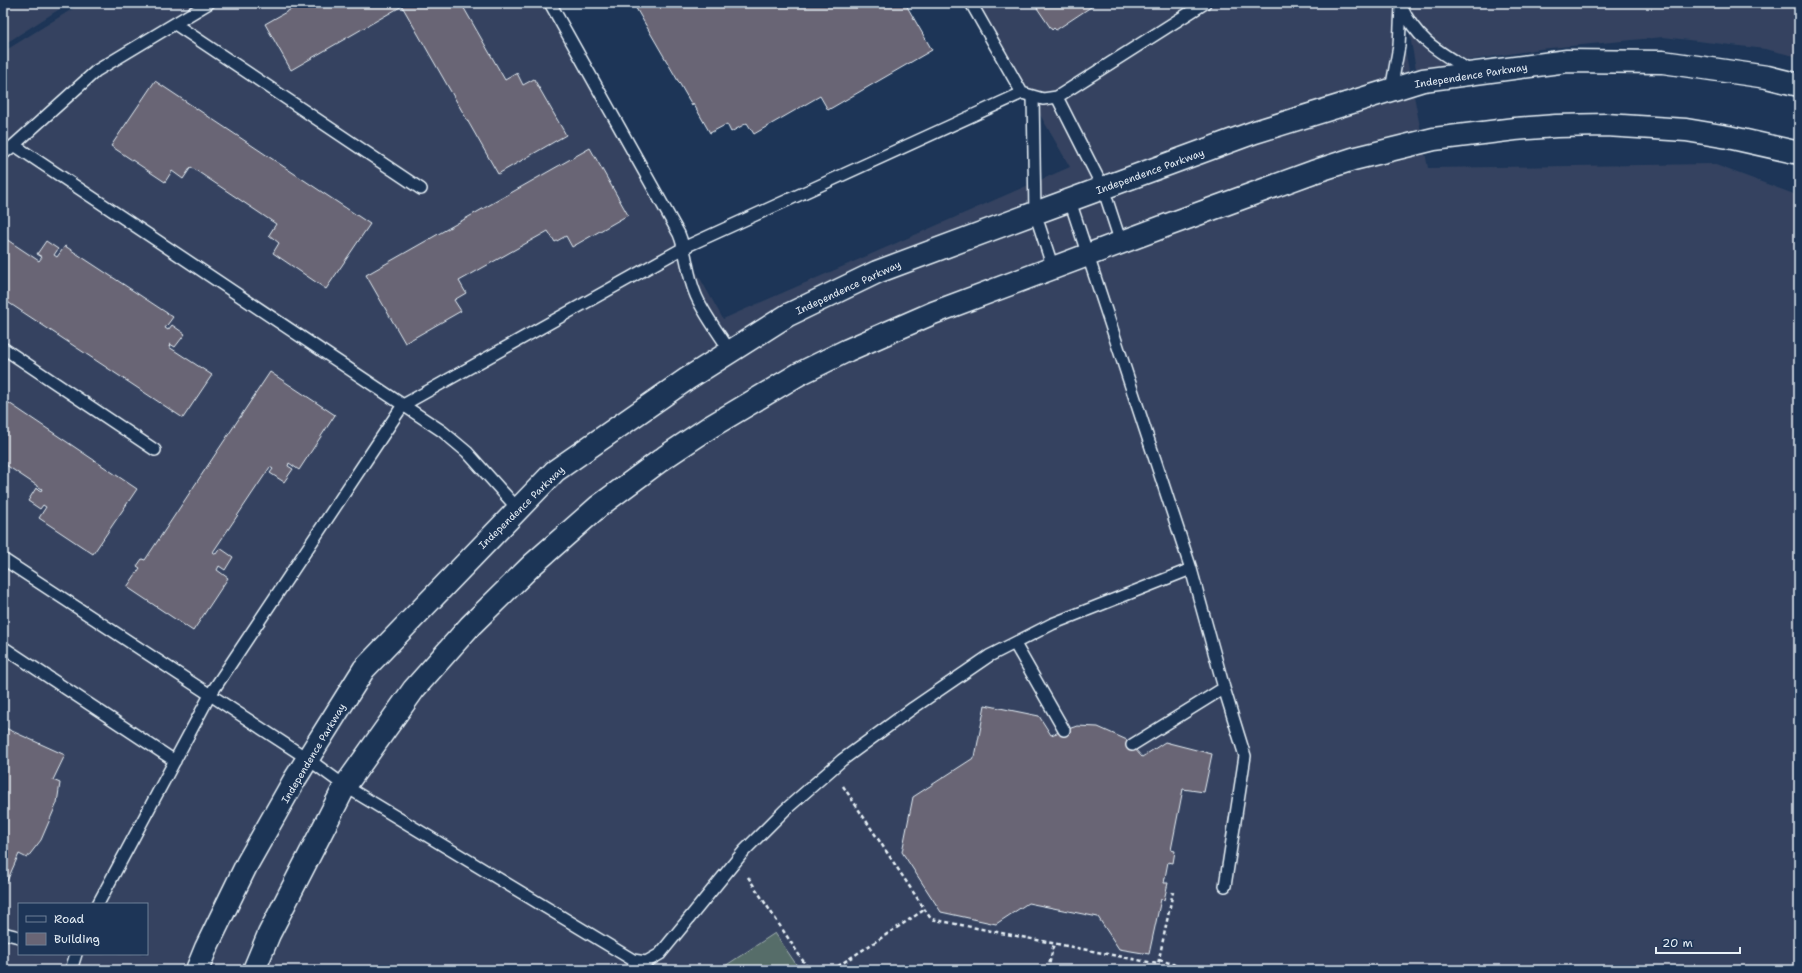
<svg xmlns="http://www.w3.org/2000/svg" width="1802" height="973" font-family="'Shantell Sans',sans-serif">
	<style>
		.built { fill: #344360; fill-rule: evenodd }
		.green { fill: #576d69; stroke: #a0afb0 }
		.building { fill: #696575; stroke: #e8f1f8 }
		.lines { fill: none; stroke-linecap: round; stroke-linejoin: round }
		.lane-casing { stroke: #e8f1f8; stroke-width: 14 }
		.street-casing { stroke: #e8f1f8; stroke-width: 25 }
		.path { stroke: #e8f1f8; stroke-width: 2.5; stroke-dasharray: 4 3; stroke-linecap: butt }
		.lane { stroke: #1d3557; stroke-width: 11 }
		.street { stroke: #1d3557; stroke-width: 22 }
		.labels { text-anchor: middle; stroke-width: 3; stroke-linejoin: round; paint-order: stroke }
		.street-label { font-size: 10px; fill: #e8f1f8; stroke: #1d3557 }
	</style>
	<rect width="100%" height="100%" fill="#1d3557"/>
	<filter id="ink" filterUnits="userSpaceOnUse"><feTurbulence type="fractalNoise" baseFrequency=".025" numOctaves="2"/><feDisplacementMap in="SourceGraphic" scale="8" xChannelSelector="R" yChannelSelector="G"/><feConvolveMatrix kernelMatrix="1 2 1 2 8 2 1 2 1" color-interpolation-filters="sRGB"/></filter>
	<g filter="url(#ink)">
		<path class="built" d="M 3,3 L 69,3 L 3,45 Z
			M 82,3 L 545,3 L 723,319 L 1070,167 L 976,3 L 1396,3 L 1428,168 L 1713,164 L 1799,196 L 1799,970 L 3,970 L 3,52 ZM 19,904 L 147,904 L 147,954 L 19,954 Z
			M 1404,3 L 1799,3 L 1799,57 L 1765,49 L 1663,37 L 1540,49 L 1416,69 Z"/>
		<path class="green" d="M 775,933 L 800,970 L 719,970 Z"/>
		<path class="building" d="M 302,3 L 461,3 L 505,80 L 517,73 L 523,85 L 534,79 L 566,135 L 498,174 L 402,6 L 291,70 L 265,24 Z
			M 633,3 L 905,3 L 932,50 L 828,110 L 820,96 L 754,134 L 747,123 L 731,132 L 727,124 L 710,133 L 693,103 L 692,105 Z
			M 1038,3 L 1097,3 L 1056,30 L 1054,28 L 1052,30 L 1035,5 Z
			M 155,81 L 370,224 L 326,289 L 273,253 L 279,243 L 269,235 L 276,224 L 191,167 L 183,179 L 172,171 L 165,182 L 111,146 Z
			M 590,148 L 628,215 L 572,247 L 566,236 L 555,242 L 548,231 L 459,281 L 466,293 L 454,300 L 461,311 L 405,343 L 366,275 Z
			M 3,237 L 39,261 L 42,257 L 37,254 L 46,241 L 58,249 L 54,255 L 57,257 L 65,246 L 173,317 L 165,328 L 168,330 L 172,325 L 185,334 L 175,347 L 170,344 L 169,347 L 212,375 L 183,418 L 3,299 Z
			M 270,372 L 335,415 L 299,470 L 289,463 L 288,466 L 293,469 L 284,482 L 270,473 L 273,469 L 270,467 L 213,552 L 216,554 L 220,548 L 233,557 L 225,570 L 219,566 L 217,570 L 228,578 L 193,631 L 127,587 L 140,568 L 137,566 L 142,559 L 145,560 Z
			M 3,399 L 137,489 L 93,554 L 39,518 L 46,507 L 43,505 L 40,509 L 28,501 L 36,488 L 41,491 L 42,489 L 3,463 Z
			M 985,705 L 1039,716 L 1051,735 L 1077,726 L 1098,727 L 1127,740 L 1142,757 L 1165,742 L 1212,754 L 1204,792 L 1183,789 L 1171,850 L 1175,851 L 1173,863 L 1168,862 L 1164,883 L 1168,883 L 1164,900 L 1161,899 L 1149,954 L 1119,949 L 1098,917 L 1028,903 L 996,924 L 941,912 L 902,852 L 913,797 L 975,757 Z
			M 3,727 L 65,755 L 53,780 L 60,783 L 57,803 L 41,840 L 27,858 L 19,854 L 7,881 L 3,880 Z"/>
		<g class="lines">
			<defs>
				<path id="lane" d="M 550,3 L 679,234 C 687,253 687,274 695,293 C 701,310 720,335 730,351
					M 971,3 L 1022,93 L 1043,99 L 1057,97 L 1205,3
					M 175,24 L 421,189
					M 1391,90 L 1399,46 L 1401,6 C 1418,42 1440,52 1472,72
					M 1033,96 L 1035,213 L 1053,268
					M 1057,97 L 1103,188 L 1121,243
					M 14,145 L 96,71 L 209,3
					M 3,154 L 14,145 L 442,431 L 467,452 L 518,509
					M 3,348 L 155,450
					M 3,559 L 308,759 L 345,786 L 633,960 L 646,962 L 660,954 L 744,851 L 785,810 L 842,760 L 913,708 L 989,656 L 1052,624 L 1191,569 L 1070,201
					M 1191,569 L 1224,688 L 1245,756 L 1225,886
					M 1015,644 L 1064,730
					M 3,647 L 175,761
					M 1132,745 L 1224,688
					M 98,904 L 210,695 L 403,405 L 685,247 L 1022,93
					M 3,933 L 19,937
					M 71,970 L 76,954"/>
				<path id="street" d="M 197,970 L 206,948 L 247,864 L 295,779 L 364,669 L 555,471 L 687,379 L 788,315 L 877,272 L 1035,213 L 1255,132 L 1423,80 L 1567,61 L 1663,62 L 1767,77 L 1799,85
					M 254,970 L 269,934 L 345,786 L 414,689 L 470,626 L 532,565 L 599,506 L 665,457 L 710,427 L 799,374 L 848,350 L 933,313 L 1165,226 L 1313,172 L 1353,159 L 1434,139 L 1515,129 L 1556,126 L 1606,125 L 1686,130 L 1728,137 L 1799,153"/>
			</defs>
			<use href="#lane" class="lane-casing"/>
			<use href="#street" class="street-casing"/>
			<path class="path" d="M 843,786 L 931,919 L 1158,964 L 1173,892
				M 748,877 L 809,970
				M 1159,960 L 1173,964 L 1181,970
				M 832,970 L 924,910
				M 1048,970 L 1054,943"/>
			<use href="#lane" class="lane"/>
			<use href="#street" class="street"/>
		</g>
	</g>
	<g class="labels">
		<g class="street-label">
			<text transform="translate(1471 75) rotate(-9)" y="4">Independence Parkway</text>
			<text transform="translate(1150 171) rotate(-20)" y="4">Independence Parkway</text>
			<text transform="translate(848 287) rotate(-25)" y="4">Independence Parkway</text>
			<text transform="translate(521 507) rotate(-44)" y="4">Independence Parkway</text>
			<text transform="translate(313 753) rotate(-59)" y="4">Independence Parkway</text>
		</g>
	</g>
	<rect width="1802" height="973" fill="none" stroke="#1d3557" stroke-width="16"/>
	<rect x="8" y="8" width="1786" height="957" fill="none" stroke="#e8f1f8" stroke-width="1.5" filter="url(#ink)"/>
	<rect x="18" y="903" width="130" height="52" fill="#1d3557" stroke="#6e8097"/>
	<rect x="26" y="916" width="20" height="6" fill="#1d3557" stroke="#6e8097"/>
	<text x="54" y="923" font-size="12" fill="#e8f1f8">Road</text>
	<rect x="26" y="933" width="20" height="12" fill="#696575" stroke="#6e8097"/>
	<text x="54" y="943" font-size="12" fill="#e8f1f8">Building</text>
	<path d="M1656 947v6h84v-6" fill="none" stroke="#e8f1f8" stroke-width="2"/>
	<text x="1662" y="947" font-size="12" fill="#e8f1f8" stroke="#1d3557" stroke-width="3" paint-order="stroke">20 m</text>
</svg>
